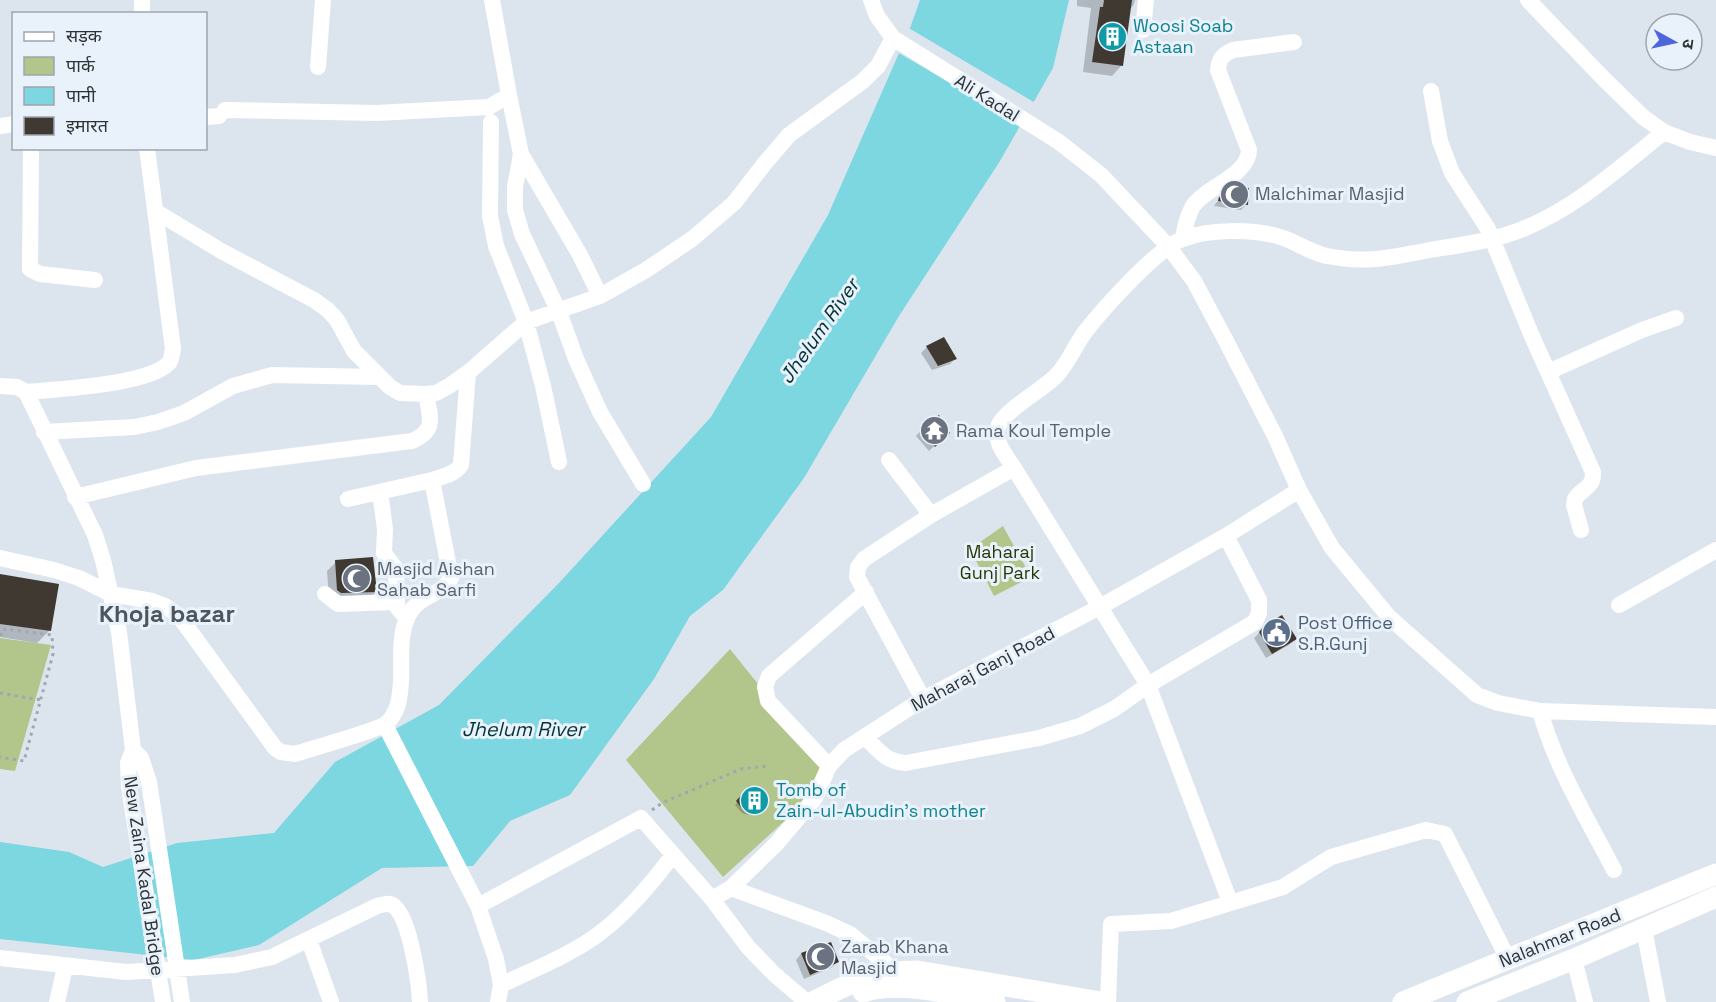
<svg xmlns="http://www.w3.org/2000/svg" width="1716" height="1002" font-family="'Space Grotesk','Noto Sans Devanagari',sans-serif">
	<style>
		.green { fill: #b2c68b }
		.water { fill: #7cd7e0 }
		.pier { fill: #dce5ee }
		.shadow { fill: #0003 }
		.building { fill: #3f3931 }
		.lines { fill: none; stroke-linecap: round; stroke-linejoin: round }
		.path { stroke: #a0a7ae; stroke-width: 3; stroke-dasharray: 3 4.5; stroke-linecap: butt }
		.minor { stroke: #fff; stroke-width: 16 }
		.major { stroke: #fff; stroke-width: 21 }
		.labels { text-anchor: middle; stroke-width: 6; stroke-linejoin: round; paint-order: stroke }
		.culture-label { font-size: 18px; fill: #0d838f; stroke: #e9f2fb; text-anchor: start }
		.street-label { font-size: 18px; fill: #2e3235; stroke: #e9f2fb }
		.worship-label { font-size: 18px; fill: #5b616d; stroke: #e9f2fb; text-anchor: start }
		.park-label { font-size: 18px; fill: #293606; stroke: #e9f2fb }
		.service-label { font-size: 18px; fill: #4e5e75; stroke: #e9f2fb; text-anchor: start }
		.water-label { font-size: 20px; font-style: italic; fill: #043337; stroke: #e9f2fb }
		.district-label { font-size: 24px; font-weight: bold; fill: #4e565d; stroke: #e9f2fb }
	</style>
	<rect width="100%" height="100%" fill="#dce5ee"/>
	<path class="green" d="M 1003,526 L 1031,577 L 994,596 L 970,549 Z
		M 0,638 L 51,645 L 15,771 L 0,769 Z
		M 730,649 L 825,768 L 812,796 L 723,877 L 626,760 Z"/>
	<path class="water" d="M 920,0 L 1069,0 L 1053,68 L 1000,161 L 899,316 L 804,478 L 723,590 L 690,616 L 654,679 L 570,795 L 510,821 L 473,866 L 382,868 L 259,945 L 194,960 L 0,939 L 0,842 L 69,852 L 103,867 L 177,843 L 274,833 L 335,762 L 439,705 L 559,583 L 711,417 L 828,215 L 910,28 Z"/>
	<path class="pier" d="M 907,27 L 1037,104 L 1024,126 L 897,52 Z"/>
	<path class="shadow" d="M 1077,0 L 1135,0 L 1133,6 L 1129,10 L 1122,65 L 1112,76 L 1083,72 L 1091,8 L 1077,6 Z
		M 1220,198 L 1246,205 L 1241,210 L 1214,206 Z
		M 927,347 L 955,359 L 950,364 L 932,370 L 921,353 Z
		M 921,430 L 948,433 L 929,451 L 916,436 Z
		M 336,562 L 376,592 L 367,601 L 329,599 L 327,571 Z
		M 0,575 L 49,631 L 37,643 L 0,637 Z
		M 1266,626 L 1295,639 L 1289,645 L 1266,658 L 1254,638 Z
		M 749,789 L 760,801 L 748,815 L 742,813 L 735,805 Z
		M 830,944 L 837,962 L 831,968 L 804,979 L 796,960 L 801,954 Z"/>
	<path class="building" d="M 1104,0 L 1132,0 L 1123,66 L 1092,62 L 1100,7 L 1103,7 Z
		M 1235,187 L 1249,188 L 1248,205 L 1218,201 L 1219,197 Z
		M 944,337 L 957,359 L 938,366 L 926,346 Z
		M 939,415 L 950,433 L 935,447 L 920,429 Z
		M 373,557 L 377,592 L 341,593 L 337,590 L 335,560 Z
		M 0,574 L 59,584 L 51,631 L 0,624 Z
		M 1282,615 L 1297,639 L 1272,654 L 1259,632 L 1265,625 Z
		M 749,786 L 762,801 L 752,813 L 744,811 L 736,801 Z
		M 831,942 L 839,962 L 810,975 L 801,953 Z"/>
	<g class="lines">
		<path class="path" d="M 0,634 L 3,635 L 5,629 L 52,635 L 53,654 L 24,761 L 0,757
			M 0,693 L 41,700
			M 652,810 L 662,803 L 741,769 L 767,766"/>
		<path class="minor" d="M 492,0 L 509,95 L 521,154 L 580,255 L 600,296
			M 871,0 L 877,16 L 893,38 L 1059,142 L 1101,175 L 1168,246 L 1194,281 L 1225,339 L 1275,436 L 1299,490 L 1332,548 L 1389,617 L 1477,695 L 1498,703 L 1540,711 L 1716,717
			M 1528,0 L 1604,79 L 1643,117 L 1664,132
			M 142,14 L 142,0
			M 1143,30 L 1146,0
			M 318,67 L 323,0
			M 1431,91 L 1440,141 L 1452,173 L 1488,229 L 1531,334 L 1593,472 C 1594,488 1582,488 1575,499 L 1574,505 L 1581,530
			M 225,110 L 376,113 L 489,107 L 509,95
			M 206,117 L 219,116
			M 491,122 L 490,216 L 496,246 L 526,322 L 543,386 L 559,462
			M 0,126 L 14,124
			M 31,148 L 30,269 L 40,274 L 95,280
			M 521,154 L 515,187 L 515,210 L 522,234 L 559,312 L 576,359 L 600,412 L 643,484
			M 155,211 L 223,252 L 314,300 L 328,310 L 337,320 L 354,351 L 390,387 L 400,393 L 426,394 L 436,393 L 449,386 L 470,371 L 526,322 L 600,296 L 646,270 L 692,239 L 734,203 L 765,163 L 789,135 L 863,81 L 878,66 L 893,38
			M 1183,238 C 1185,227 1187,216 1193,206 C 1208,185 1248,176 1249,150 L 1218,70 C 1219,59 1222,55 1233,50 L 1294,42
			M 1548,372 L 1642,330 L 1676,318
			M 0,386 L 17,387 L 26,392 L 95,535 L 103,560 L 119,632 L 133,750 L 141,758 L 149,782 L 182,1002
			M 26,392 C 58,389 148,385 169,363 C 172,358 172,354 173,349 L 147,148
			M 44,432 L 134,427 L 158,422 L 184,413 L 233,386 L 272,375 L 380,377
			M 889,460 L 931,515
			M 1014,468 C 1007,457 993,441 998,427 C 1003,411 1042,390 1055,377 C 1068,364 1074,347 1085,332 C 1102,310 1158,247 1183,239 C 1208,229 1251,229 1277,236 C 1294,240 1310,253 1327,256 C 1367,264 1391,257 1430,250 C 1461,245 1493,241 1523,229 C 1577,207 1619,168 1664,132 L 1690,142 L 1716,148
			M 380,492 L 385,529 L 384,553 L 396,569 L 397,607 L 407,619
			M 75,497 L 196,468 L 412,441 C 437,430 430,417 426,394
			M 348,499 L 432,480
			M 0,558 L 54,570 L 79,578 L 111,594 L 152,601 L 165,606 L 179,616 L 275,748 L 281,752 L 295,754 C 310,749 379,730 387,723 C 399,711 400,697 401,681 C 402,662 399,639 406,621 C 415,594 440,598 451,578 L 432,480 C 443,476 454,475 461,465 L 468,373
			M 325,594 L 338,604 L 396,602
			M 1619,605 L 1716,550
			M 923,699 L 857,577 L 858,567 L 864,559 L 931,515 L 1014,468 L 1148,685 L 1230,902
			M 1540,711 C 1556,768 1587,818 1614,870
			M 385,725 L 478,906 L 496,959 L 501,985 L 498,1002
			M 865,737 C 878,750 886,762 906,763 L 1039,738 L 1080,726 L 1114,709 L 1148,685 L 1255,622 L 1259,613 L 1259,600 L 1226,536
			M 133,750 L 128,763 L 129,787 L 163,1002
			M 829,766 L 768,701 L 765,687 L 769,676 L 866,592
			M 731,888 L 826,923 L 850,934 L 895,971
			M 712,899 L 731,888 L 777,843 L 815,798 L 829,766 L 844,750 L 923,699 L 1098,608 L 1226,536 L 1299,490
			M 478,906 L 641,818 L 712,899 L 748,947 L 774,974 L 807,1002
			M 1644,929 L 1658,1002
			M 309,940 L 331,1002
			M 0,958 L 126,972 L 235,965 L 272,957 L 377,906 C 383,904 390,902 395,907 C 410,920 419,982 420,1002
			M 1574,959 L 1585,1002
			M 501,985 C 534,969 571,955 600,933 C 629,911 652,883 673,855
			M 57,1002 L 65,967
			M 1108,1002 L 1111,924 L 1171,921 L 1283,887 L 1331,857 L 1426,830 L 1445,834 L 1508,959"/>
		<path class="major" d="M 863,992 C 900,979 957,996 995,1002
			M 813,1002 C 852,982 872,971 917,971 L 1101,1002
			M 1403,1002 L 1716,874
			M 1467,1002 L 1574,959 L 1716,897"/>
	</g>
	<defs>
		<symbol id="building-disc" viewBox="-11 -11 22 22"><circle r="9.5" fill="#0f9aa8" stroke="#e9f2fb"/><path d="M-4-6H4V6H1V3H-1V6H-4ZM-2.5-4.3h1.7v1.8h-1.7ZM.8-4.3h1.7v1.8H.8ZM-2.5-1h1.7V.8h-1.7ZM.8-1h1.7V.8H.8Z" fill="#fff"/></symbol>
		<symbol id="mosque-disc" viewBox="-11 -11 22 22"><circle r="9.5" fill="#6b7280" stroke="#e9f2fb"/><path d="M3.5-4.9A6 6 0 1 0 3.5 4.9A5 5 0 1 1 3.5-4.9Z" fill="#fff"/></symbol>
		<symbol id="temple-disc" viewBox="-11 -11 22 22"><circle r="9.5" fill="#6b7280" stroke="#e9f2fb"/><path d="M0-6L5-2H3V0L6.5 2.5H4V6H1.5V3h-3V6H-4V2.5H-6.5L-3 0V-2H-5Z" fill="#fff"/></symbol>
		<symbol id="civic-disc" viewBox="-11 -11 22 22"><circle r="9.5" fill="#5c6f8a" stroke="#e9f2fb"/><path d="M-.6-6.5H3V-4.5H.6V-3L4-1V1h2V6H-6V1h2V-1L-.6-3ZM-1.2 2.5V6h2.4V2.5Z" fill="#fff"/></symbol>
	</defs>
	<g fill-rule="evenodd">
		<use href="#building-disc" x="1096" y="20" width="33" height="33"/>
		<use href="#mosque-disc" x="1218" y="178" width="33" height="33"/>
		<use href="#temple-disc" x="918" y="414" width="33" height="33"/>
		<use href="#mosque-disc" x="340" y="562" width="33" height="33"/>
		<use href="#civic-disc" x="1260" y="616" width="33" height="33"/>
		<use href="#building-disc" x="738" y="784" width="33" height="33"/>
		<use href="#mosque-disc" x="804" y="940" width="33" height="33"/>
	</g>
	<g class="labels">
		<g class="culture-label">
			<text x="1133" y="32">Woosi Soab<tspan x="1133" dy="21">Astaan</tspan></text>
			<text x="776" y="796">Tomb of<tspan x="776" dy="21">Zain-ul-Abudin's mother</tspan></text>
		</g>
		<g class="street-label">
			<text transform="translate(987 98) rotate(32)" y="6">Ali Kadal</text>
			<text transform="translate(983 669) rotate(-28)" y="6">Maharaj Ganj Road</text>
			<text transform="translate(144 876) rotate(82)" y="6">New Zaina Kadal Bridge</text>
			<text transform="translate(1560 938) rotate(-22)" y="6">Nalahmar Road</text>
		</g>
		<g class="worship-label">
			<text x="1255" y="200">Malchimar Masjid</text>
			<text x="956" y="437">Rama Koul Temple</text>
			<text x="377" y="575">Masjid Aishan<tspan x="377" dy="21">Sahab Sarfi</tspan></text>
			<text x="841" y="953">Zarab Khana<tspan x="841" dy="21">Masjid</tspan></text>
		</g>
		<g class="park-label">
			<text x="1000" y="558">Maharaj<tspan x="1000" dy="21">Gunj Park</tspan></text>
		</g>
		<g class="service-label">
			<text x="1298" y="629">Post Office<tspan x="1298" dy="21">S.R.Gunj</tspan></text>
		</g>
		<g class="water-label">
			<text transform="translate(819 331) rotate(-55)" y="7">Jhelum River</text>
			<text x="523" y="736">Jhelum River</text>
		</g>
		<g class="district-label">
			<text x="167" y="622">Khoja bazar</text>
		</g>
	</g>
	<rect x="12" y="12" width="195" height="138" fill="#e9f2fb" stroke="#9ea5ac" stroke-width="1.5"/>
	<rect x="24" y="32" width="30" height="9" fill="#ffffff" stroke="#9ea5ac" stroke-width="1.5"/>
	<text x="66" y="42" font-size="18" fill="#2e3235">सड़क</text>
	<rect x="24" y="57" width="30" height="18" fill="#b2c68b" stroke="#9ea5ac" stroke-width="1.5"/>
	<text x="66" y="72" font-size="18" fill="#2e3235">पार्क</text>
	<rect x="24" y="87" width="30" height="18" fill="#7cd7e0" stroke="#9ea5ac" stroke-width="1.5"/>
	<text x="66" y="102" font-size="18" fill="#2e3235">पानी</text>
	<rect x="24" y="117" width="30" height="18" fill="#3f3931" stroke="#9ea5ac" stroke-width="1.5"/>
	<text x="66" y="132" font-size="18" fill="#2e3235">इमारत</text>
	<g transform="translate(1674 42) rotate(98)"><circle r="28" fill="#e9f2fb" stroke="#9ea5ac" stroke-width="1.5"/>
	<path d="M0-4.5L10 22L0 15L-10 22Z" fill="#4d66da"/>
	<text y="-9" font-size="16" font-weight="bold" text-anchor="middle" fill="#2e3235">उ</text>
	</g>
</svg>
